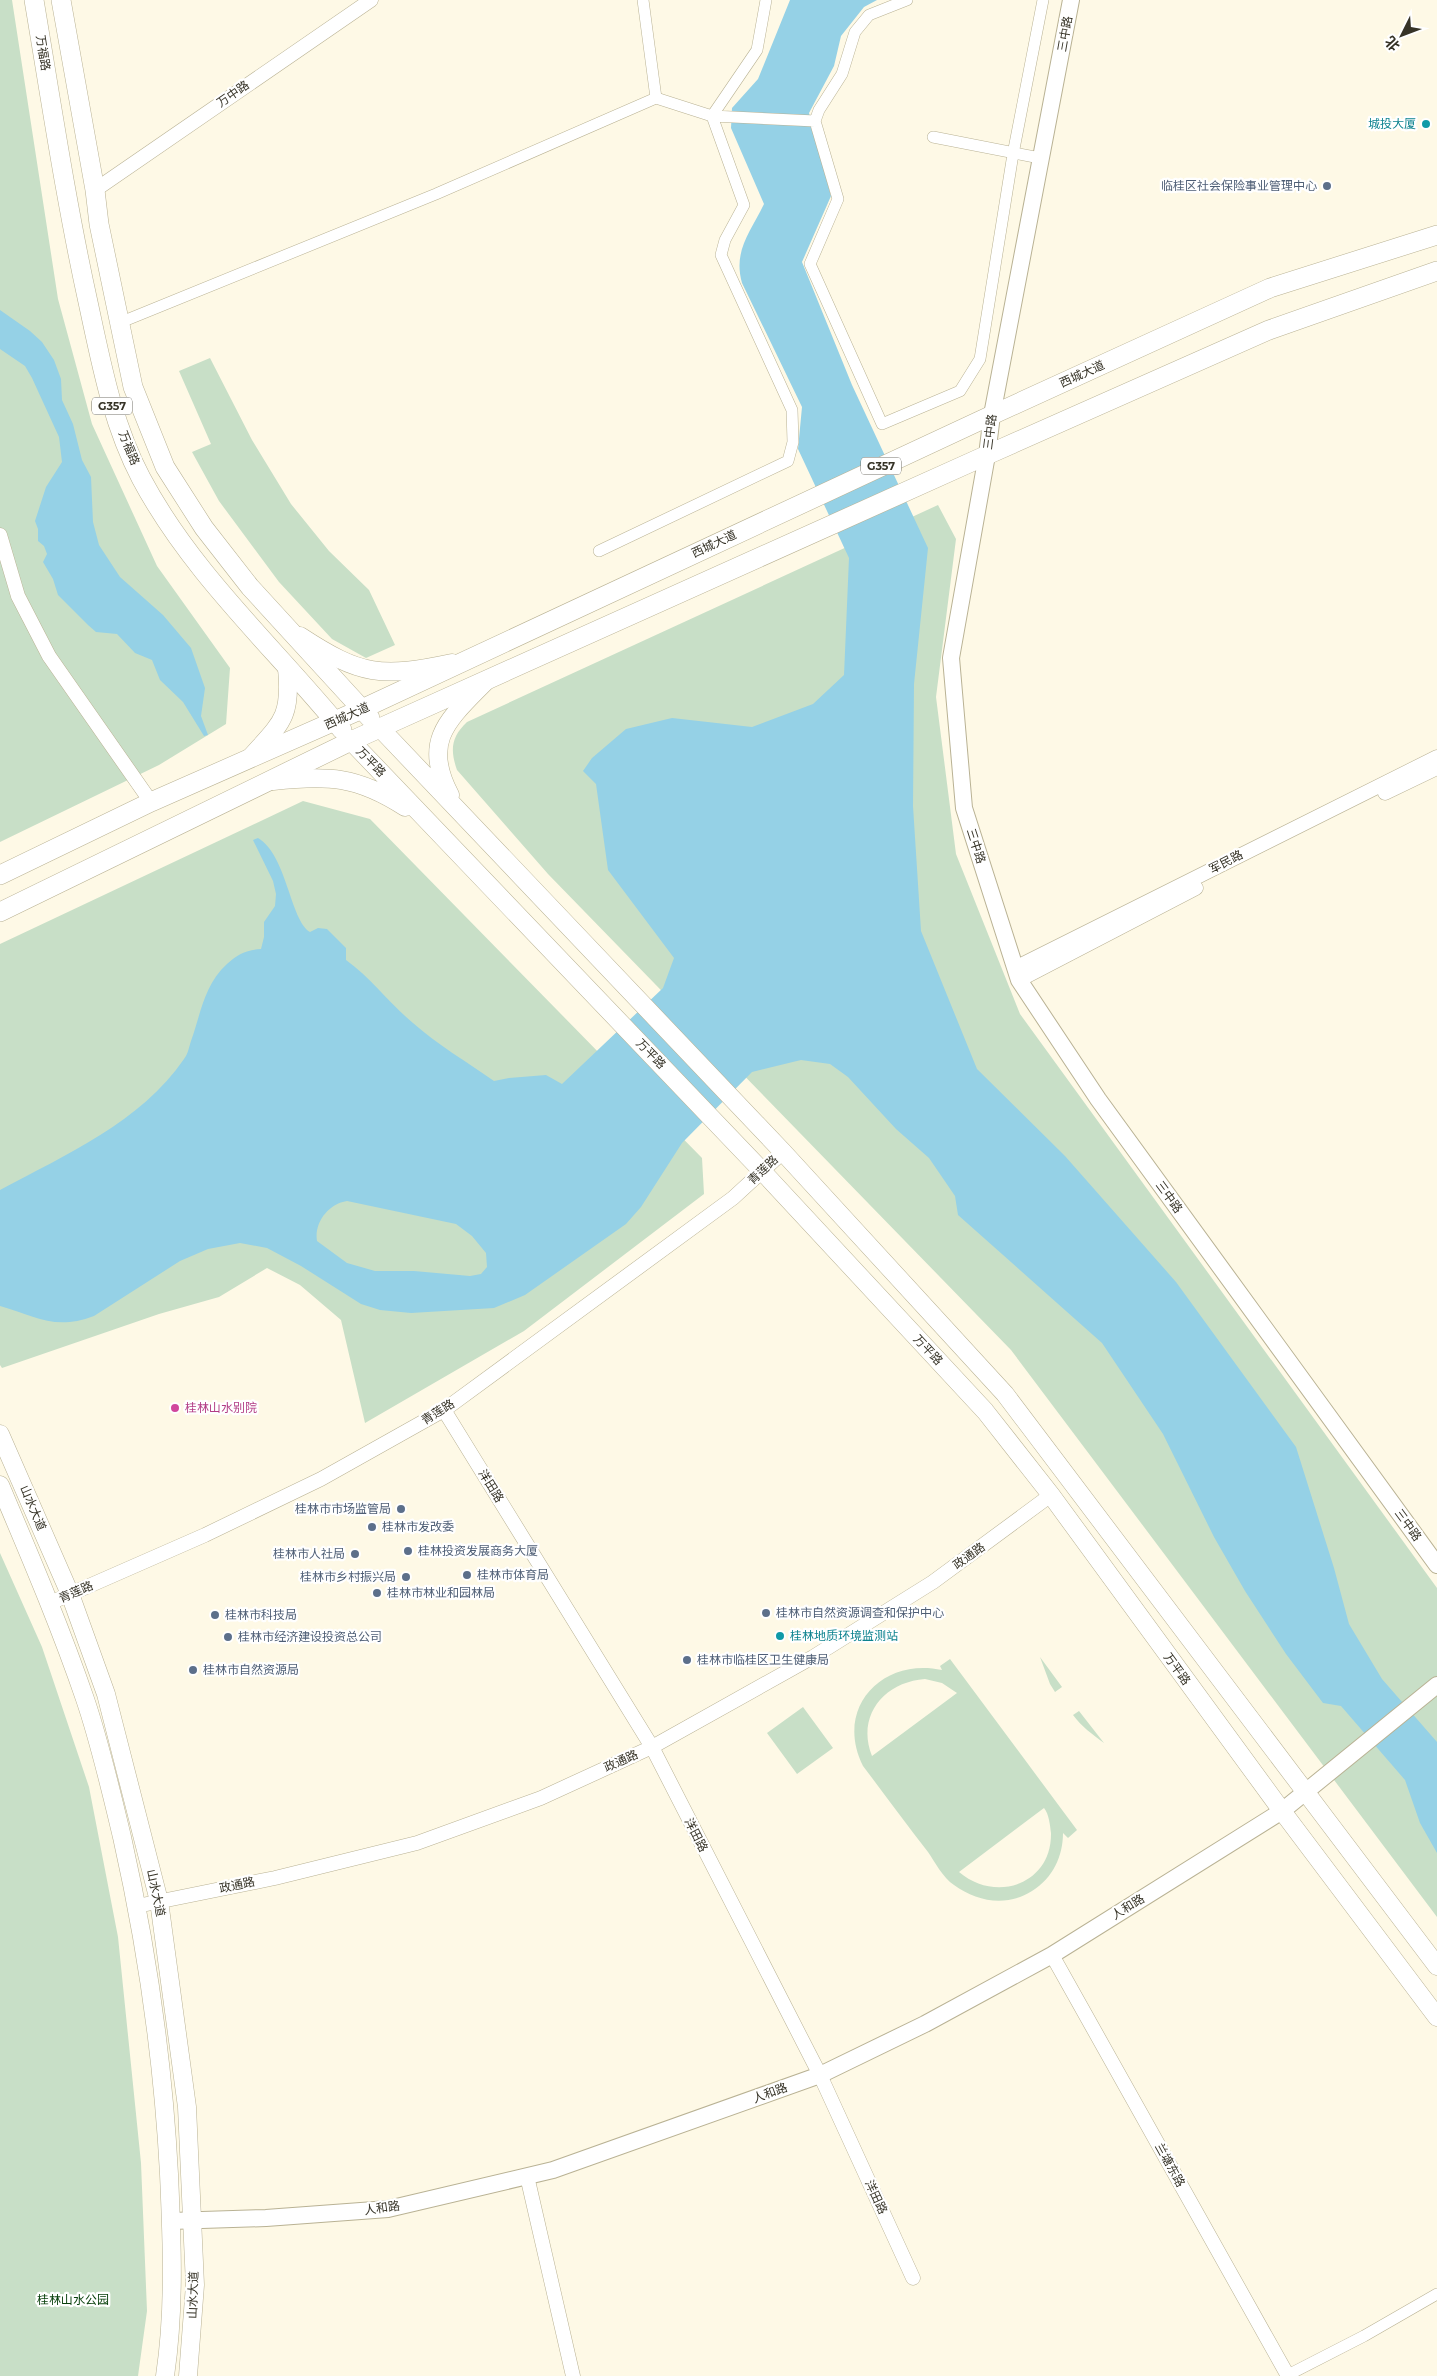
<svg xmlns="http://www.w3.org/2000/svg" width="1437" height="2376" font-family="Montserrat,'Noto Sans SC',sans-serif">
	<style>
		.green { fill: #c8dfc7; fill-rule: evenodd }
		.water { fill: #95d1e6; fill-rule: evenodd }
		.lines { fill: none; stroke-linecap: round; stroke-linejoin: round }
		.minor-casing { stroke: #b9b294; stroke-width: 12 }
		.tertiary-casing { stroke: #b9b294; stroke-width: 15 }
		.secondary-casing { stroke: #b9b294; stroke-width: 18 }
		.primary-casing { stroke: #b9b294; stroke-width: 19 }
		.trunk-casing { stroke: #b9b294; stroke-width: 20 }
		.minor { stroke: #fff; stroke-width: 11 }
		.tertiary { stroke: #fff; stroke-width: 14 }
		.secondary { stroke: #fff; stroke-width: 16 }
		.primary { stroke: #fff; stroke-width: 18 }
		.trunk { stroke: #fff; stroke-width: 19 }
		.culture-dot { fill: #0f9aa8; stroke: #fff; stroke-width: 2 }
		.service-dot { fill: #5c6f8a; stroke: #fff; stroke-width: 2 }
		.hotel-dot { fill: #d1479c; stroke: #fff; stroke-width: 2 }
		.labels { text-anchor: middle; stroke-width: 4.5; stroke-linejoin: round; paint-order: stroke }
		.shield { fill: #fff; stroke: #727068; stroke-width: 1 }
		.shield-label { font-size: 11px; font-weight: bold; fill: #363327 }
		.street-label { font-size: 12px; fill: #363327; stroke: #fff }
		.culture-label { font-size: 12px; fill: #0d838f; stroke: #fff; text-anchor: end }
		.service-label { font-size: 12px; fill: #4e5e75; stroke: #fff; text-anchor: start }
		.hotel-label { font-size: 12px; fill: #b23c85; stroke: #fff; text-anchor: start }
		.park-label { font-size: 12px; fill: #08400c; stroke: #fff }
	</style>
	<rect width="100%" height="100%" fill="#fef9e6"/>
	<path class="green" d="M 0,0 L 12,0 L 58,299 L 92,424 L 157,566 L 230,668 L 226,724 L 159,765 L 0,842 Z
		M 210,358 L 252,440 L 291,504 L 329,551 L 369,590 L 395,645 L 366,658 L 332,639 L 279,582 L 219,501 L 192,452 L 211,444 L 179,371 Z
		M 938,505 L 956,539 L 936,697 L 956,854 L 1020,1014 L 1437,1588 L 1437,1917 L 1011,1350 L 548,874 L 457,770 C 450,750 451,737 467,722 Z
		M 303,801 L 370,819 L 702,1158 L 704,1194 L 524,1331 L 365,1423 L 341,1320 L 300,1285 L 267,1268 L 219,1297 L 159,1314 L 2,1368 L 0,1365 L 0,944 Z
		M 0,1553 L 42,1647 L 89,1787 L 118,1937 L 141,2163 L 147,2311 L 138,2376 L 0,2376 Z
		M 1040,1657 L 1062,1687 L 1055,1692 L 1050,1684 Z
		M 950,1659 L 1077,1830 L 1068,1838 L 1063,1833 C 1063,1856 1053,1878 1032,1891 C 1007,1907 977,1902 954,1885 C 943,1878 935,1862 928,1852 C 906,1824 885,1795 863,1766 C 834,1708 882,1657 942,1670 L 940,1666 ZM 925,1679 L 942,1683 L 957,1693 L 872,1756 C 856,1716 884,1682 925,1679 ZM 1044,1808 C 1049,1814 1050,1825 1051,1833 C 1052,1885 995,1903 959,1872 Z
		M 803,1707 L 833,1748 L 797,1774 L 767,1733 Z
		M 1079,1711 L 1104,1743 C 1092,1734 1082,1727 1073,1715 Z"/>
	<path class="water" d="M 790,0 L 877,0 L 864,7 L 841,36 L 834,66 L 809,113 L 831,196 L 802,262 L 852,385 L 928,548 L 914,684 L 913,806 L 921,931 L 977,1069 L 1065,1156 L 1176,1282 L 1296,1447 L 1334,1568 L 1349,1624 L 1382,1679 L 1437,1742 L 1437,1853 L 1420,1823 L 1405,1780 L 1341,1706 L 1323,1703 L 1286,1654 L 1245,1591 L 1214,1537 L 1163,1434 L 1102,1343 L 958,1215 L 955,1196 L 929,1158 L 896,1129 L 848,1077 L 830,1064 L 801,1060 L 752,1072 L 682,1143 L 641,1207 L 626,1224 L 525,1295 L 494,1308 L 411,1313 L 380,1310 L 361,1304 L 301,1266 L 267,1248 L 240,1243 L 208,1249 L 180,1261 L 94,1316 C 54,1331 36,1316 0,1306 L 0,1190 C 65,1155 141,1122 184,1059 C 188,1054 189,1047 191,1041 C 201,1013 204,985 227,964 C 238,954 246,950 261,949 L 264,937 L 264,922 L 275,906 L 276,894 L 273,881 L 253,840 L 258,838 C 287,855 290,920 310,932 L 318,928 L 327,929 L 346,948 L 346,960 C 371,978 389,1003 413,1023 C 438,1045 467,1062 494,1081 L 509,1078 L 546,1075 L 562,1084 L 663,988 L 674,958 L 608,870 L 596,784 L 583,771 L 592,758 L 626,729 L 672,718 L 752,727 L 813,704 L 844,675 L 849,558 L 798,449 L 802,407 L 742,283 C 733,251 750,233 764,204 L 731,128 L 732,108 L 758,79 ZM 347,1201 L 456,1224 L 472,1236 L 486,1253 L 487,1267 L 481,1274 L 470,1276 L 414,1271 L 375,1271 L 347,1263 L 317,1241 C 314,1223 328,1204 347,1201 Z
		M 0,310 L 30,331 L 42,342 L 54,360 L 61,379 L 62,400 L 73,424 L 82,460 L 91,477 L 93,522 L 99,545 L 120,577 L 163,615 L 191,648 L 205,688 L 201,716 L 208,735 L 204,736 L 183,702 L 160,680 L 152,660 L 135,653 L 117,634 L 96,632 L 88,625 L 58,595 L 53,579 L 43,562 L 47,554 L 44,546 L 38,541 L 38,529 L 35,521 L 46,487 L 62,462 L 59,437 L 32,378 L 25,366 L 0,349 Z"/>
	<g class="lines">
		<defs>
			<path id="minor" d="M 907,0 L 869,15 L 855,32 L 842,74 L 819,110 L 815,121 L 838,199 L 810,264 L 882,424 L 960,391 L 980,359 L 1013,154 L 1043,0
				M 712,116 L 757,50 L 766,0
				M 712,116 L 815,121
				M 933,137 L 1040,158
				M 119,323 L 436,194 L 656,98 L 643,0
				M 599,551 L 788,461 L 793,442 L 792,410 L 721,255 L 725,240 L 744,205 L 712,116 L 656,98
				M 1286,2376 L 1364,2336 L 1437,2294"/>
			<path id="tertiary" d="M 95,190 L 371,0
				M 0,535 L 18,596 L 49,656 L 151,802
				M 1385,793 L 1437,768
				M 1015,968 L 1437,757
				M 1019,980 L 1196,888
				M 444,1410 L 652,1747 L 820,2075 L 913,2278
				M 50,1603 L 205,1535 L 321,1479 L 444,1410 L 733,1198 L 783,1152
				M 137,1906 L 275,1878 L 417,1843 L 541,1798 L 652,1747 L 813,1657 L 933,1582 L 1051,1495
				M 1052,1955 L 1288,2376
				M 527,2176 L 573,2376"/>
			<path id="secondary" d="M 1071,0 L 992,415 L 987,455 L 951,658 L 964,808 L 1019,980 L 1098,1099 L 1437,1565
				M 171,2221 L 266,2218 L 388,2209 L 553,2170 L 820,2075 L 925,2024 L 1052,1955 L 1282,1811 L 1437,1685"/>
			<path id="primary" d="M 300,636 C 361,676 381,678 452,663
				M 380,728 L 783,1152 L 1005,1394 L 1437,1966
				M 351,741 L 762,1171 L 985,1411 L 1051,1495 L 1282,1811 L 1437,2017
				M 250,758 C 281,723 292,718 287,668
				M 273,781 C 328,775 357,776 405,807
				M 450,795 C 421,740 449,719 486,681
				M 0,1434 L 70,1594 L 106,1694 L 159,1901 L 187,2107 L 195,2285 L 188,2376
				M 0,1485 C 30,1556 60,1626 85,1699 C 100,1743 111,1791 122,1837 C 147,1948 163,2060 169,2174 C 172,2241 175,2309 165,2376"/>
			<path id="trunk" d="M 34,0 C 51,101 66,202 88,302 C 101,362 112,423 141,478 C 192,574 274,647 342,730
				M 61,0 L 95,190 L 99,224 L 133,387 L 165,467 L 204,528 L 250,587 L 370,718
				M 0,875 L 151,802 L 362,709 L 992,415 L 1270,288 L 1437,235
				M 0,912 L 351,741 L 987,455 L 1269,330 L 1437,271"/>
		</defs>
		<use href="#minor" class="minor-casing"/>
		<use href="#tertiary" class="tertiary-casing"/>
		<use href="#secondary" class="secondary-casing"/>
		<use href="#primary" class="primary-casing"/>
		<use href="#trunk" class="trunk-casing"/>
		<use href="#minor" class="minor"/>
		<use href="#tertiary" class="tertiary"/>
		<use href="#secondary" class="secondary"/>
		<use href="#primary" class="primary"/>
		<use href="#trunk" class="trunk"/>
	</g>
	<g class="culture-dot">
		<circle cx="1426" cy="124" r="5"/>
		<circle cx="780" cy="1636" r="5"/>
	</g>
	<g class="service-dot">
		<circle cx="1327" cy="186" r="5"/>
		<circle cx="401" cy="1509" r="5"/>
		<circle cx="372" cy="1527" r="5"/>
		<circle cx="408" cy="1551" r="5"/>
		<circle cx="355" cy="1554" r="5"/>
		<circle cx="467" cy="1575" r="5"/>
		<circle cx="406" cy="1577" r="5"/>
		<circle cx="377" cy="1593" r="5"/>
		<circle cx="766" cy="1613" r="5"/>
		<circle cx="215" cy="1615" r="5"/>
		<circle cx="228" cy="1637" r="5"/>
		<circle cx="687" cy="1660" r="5"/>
		<circle cx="193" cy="1670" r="5"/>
	</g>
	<circle class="hotel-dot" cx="175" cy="1408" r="5"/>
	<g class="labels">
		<g class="shield">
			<rect x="92" y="397.5" width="40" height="17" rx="4"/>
			<rect x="861" y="457.5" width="40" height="17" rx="4"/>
		</g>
		<g class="shield-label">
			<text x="112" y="410">G357</text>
			<text x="881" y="470">G357</text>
		</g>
		<g class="street-label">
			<text transform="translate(1065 34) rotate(-80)" y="4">三中路</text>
			<text transform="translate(43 53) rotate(81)" y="4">万福路</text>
			<text transform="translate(233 94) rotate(-35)" y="4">万中路</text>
			<text transform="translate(1082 374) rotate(-24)" y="4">西城大道</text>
			<text transform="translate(990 432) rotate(-83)" y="4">三中路</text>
			<text transform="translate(129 448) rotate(68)" y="4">万福路</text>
			<text transform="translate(714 544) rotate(-25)" y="4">西城大道</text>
			<text transform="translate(347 716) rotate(-24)" y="4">西城大道</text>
			<text transform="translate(371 762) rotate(46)" y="4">万平路</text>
			<text transform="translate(976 846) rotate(72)" y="4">三中路</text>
			<text transform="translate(1226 862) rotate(-27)" y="4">军民路</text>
			<text transform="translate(651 1054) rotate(46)" y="4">万平路</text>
			<text transform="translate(763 1170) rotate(-43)" y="4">青莲路</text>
			<text transform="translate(1169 1197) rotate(54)" y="4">三中路</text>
			<text transform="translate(928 1350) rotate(47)" y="4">万平路</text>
			<text transform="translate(438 1412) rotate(-32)" y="4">青莲路</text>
			<text transform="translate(491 1486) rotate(58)" y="4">洋田路</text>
			<text transform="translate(33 1508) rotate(67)" y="4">山水大道</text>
			<text transform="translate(1408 1525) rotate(54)" y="4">三中路</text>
			<text transform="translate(969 1556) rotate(-36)" y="4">政通路</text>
			<text transform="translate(76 1592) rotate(-23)" y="4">青莲路</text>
			<text transform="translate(1177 1669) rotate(54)" y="4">万平路</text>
			<text transform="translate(621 1761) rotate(-24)" y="4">政通路</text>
			<text transform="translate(696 1835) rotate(63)" y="4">洋田路</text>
			<text transform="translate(237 1885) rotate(-12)" y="4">政通路</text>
			<text transform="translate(156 1893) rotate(78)" y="4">山水大道</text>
			<text transform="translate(1128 1907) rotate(-32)" y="4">人和路</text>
			<text transform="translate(770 2093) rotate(-20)" y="4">人和路</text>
			<text transform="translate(1170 2165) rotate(61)" y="4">兰塘东路</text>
			<text transform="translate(876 2197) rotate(65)" y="4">洋田路</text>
			<text transform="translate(382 2208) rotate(-8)" y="4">人和路</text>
			<text transform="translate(193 2295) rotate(-88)" y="4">山水大道</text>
		</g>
		<g class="culture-label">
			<text x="1416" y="128">城投大厦</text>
			<text x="790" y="1640" text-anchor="start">桂林地质环境监测站</text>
		</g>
		<g class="service-label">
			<text x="1317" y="190" text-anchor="end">临桂区社会保险事业管理中心</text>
			<text x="391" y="1513" text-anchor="end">桂林市市场监管局</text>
			<text x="382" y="1531">桂林市发改委</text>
			<text x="418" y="1555">桂林投资发展商务大厦</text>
			<text x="345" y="1558" text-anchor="end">桂林市人社局</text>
			<text x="477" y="1579">桂林市体育局</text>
			<text x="396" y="1581" text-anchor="end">桂林市乡村振兴局</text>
			<text x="387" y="1597">桂林市林业和园林局</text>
			<text x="776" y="1617">桂林市自然资源调查和保护中心</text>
			<text x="225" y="1619">桂林市科技局</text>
			<text x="238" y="1641">桂林市经济建设投资总公司</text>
			<text x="697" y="1664">桂林市临桂区卫生健康局</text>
			<text x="203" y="1674">桂林市自然资源局</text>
		</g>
		<g class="hotel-label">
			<text x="185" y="1412">桂林山水别院</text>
		</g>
		<g class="park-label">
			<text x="73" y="2304">桂林山水公园</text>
		</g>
	</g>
	<g transform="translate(1402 35) rotate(228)" stroke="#ffffff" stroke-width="4" paint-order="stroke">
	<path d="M0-4L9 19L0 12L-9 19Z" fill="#363327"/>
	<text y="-8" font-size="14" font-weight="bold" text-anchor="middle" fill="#363327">北</text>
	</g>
</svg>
